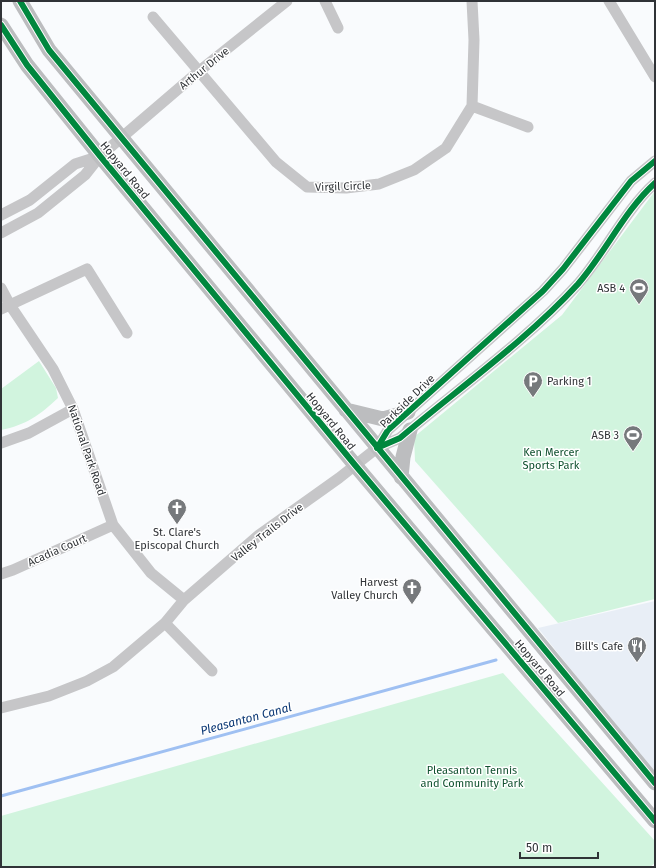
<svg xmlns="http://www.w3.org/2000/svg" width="656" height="868" font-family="'Fira Sans',sans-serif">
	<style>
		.built { fill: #e8eef6 }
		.green { fill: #d1f4de }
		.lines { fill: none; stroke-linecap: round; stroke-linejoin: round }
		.stream { stroke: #9fc0f2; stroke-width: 3 }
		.street { stroke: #c6c6c8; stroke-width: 11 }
		.secondary { stroke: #bcbdbf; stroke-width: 15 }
		.cycleway-casing { stroke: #fff; stroke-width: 8 }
		.cycleway { stroke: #00873e; stroke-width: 6 }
		.labels { text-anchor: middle; stroke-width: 3; stroke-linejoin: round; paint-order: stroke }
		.street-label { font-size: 11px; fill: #303337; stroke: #fff }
		.poi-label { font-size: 11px; fill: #303337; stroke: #fff; text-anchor: end }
		.park-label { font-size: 11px; fill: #10512f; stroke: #fff }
		.water-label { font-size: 12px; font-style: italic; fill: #0b3875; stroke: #fff }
	</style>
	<rect width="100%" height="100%" fill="#f9fbfd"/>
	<path class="built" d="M 655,601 L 655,775 L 538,628 Z"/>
	<path class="green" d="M 655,191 L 655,599 L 558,623 L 415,461 L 414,437 L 562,315 Z
		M 39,361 L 56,388 L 58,398 C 40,415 26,425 1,430 L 1,389 Z
		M 503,673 L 655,841 L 655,863 L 650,867 L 1,867 L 1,816 Z"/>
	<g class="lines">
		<path class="stream" d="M 1,796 L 496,660"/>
		<path class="street" d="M 325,1 L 338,28
			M 609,1 L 655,77
			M 153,17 L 276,162 L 307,187 L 346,188 L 379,184 L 414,170 L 446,148 L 472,106 L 474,40 L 472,1
			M 472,106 L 528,127
			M 1,215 L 30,200 L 75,164 L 100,156
			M 1,233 L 38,213 L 85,175 L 100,156 L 198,72 L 287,1
			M 1,288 L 10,305 L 53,369 L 73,409 L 113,525 L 151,573 L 184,600
			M 1,309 L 87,269 L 127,333
			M 1,443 L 29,433 L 73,409
			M 377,448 L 388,430 L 543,291 L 563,269 L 631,181 L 655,161
			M 1,574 L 13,570 L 113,525
			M 165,623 L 212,671
			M 1,708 L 49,696 L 87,681 L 113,667 L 165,623 L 184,600 L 259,535 L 339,478 L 377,448 L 400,438 C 458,389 527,340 578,284 C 605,253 625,210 655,183"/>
		<path class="secondary" d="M 20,1 L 49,50 L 655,783
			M 1,25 L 27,65 L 100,156 L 355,465 L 655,821
			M 346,410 L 383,419 L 408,412
			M 401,477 L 403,457 L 410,430"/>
		<defs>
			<path id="cycleway" d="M 20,1 L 49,50 L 655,783
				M 1,25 L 27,65 L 100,156 L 355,465 L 655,821
				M 377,448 L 388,430 L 543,291 L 563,269 L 631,181 L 655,161
				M 377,448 L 400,438 C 458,389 527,340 578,284 C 605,253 625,210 655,183"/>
		</defs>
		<use href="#cycleway" class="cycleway-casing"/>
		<use href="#cycleway" class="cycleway"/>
	</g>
	<defs>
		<symbol id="stadium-pin" viewBox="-11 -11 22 30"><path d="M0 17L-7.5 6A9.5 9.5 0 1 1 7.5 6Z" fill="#76797c" stroke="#fff"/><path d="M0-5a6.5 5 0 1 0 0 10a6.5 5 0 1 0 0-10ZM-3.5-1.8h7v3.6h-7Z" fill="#fff"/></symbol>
		<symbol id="parking-pin" viewBox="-11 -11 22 30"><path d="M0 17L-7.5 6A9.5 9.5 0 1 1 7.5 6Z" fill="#76797c" stroke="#fff"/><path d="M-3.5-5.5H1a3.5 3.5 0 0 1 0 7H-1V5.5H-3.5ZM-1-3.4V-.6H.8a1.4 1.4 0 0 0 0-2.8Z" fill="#fff"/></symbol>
		<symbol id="church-pin" viewBox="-11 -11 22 30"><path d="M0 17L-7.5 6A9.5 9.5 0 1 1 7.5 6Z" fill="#76797c" stroke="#fff"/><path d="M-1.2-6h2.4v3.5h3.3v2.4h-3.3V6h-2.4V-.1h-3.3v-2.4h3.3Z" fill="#fff"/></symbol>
		<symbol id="restaurant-pin" viewBox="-11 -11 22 30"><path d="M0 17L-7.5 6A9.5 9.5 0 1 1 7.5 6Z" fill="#76797c" stroke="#fff"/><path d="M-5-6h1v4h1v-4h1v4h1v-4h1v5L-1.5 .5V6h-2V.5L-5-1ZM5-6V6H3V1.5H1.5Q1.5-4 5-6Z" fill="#fff"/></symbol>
	</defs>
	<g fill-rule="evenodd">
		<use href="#stadium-pin" x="628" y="277" width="22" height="30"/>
		<use href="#parking-pin" x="522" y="370" width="22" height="30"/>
		<use href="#stadium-pin" x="622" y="424" width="22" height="30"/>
		<use href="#church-pin" x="166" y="497" width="22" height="30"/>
		<use href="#church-pin" x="401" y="577" width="22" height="30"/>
		<use href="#restaurant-pin" x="626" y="635" width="22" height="30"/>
	</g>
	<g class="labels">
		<g class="street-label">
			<text transform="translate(204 68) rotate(-39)" y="4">Arthur Drive</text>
			<text transform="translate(125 170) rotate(51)" y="4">Hopyard Road</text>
			<text transform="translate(343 186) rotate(-2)" y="4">Virgil Circle</text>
			<text transform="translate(407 401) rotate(-44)" y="4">Parkside Drive</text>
			<text transform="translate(331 421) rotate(51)" y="4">Hopyard Road</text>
			<text transform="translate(87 450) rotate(71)" y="4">National Park Road</text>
			<text transform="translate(267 532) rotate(-38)" y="4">Valley Trails Drive</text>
			<text transform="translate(57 550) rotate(-24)" y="4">Acadia Court</text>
			<text transform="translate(540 668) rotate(50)" y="4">Hopyard Road</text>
		</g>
		<g class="poi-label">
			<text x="625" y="292">ASB 4</text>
			<text x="547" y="385" text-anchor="start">Parking 1</text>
			<text x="619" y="439">ASB 3</text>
			<text x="177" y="536" text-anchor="middle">St. Clare's<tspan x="177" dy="13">Episcopal Church</tspan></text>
			<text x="398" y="586">Harvest<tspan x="398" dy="13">Valley Church</tspan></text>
			<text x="623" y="650">Bill's Cafe</text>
		</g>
		<g class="park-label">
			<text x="551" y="456">Ken Mercer<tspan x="551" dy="13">Sports Park</tspan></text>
			<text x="472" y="774">Pleasanton Tennis<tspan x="472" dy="13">and Community Park</tspan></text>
		</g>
		<g class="water-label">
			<text transform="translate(246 719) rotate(-15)" y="4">Pleasanton Canal</text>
		</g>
	</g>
	<rect width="656" height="868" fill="none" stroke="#303337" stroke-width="4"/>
	<path d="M520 852v6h78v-6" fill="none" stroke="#303337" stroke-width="2"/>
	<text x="526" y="852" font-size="12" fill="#303337" stroke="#ffffff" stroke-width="3" paint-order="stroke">50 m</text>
</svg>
